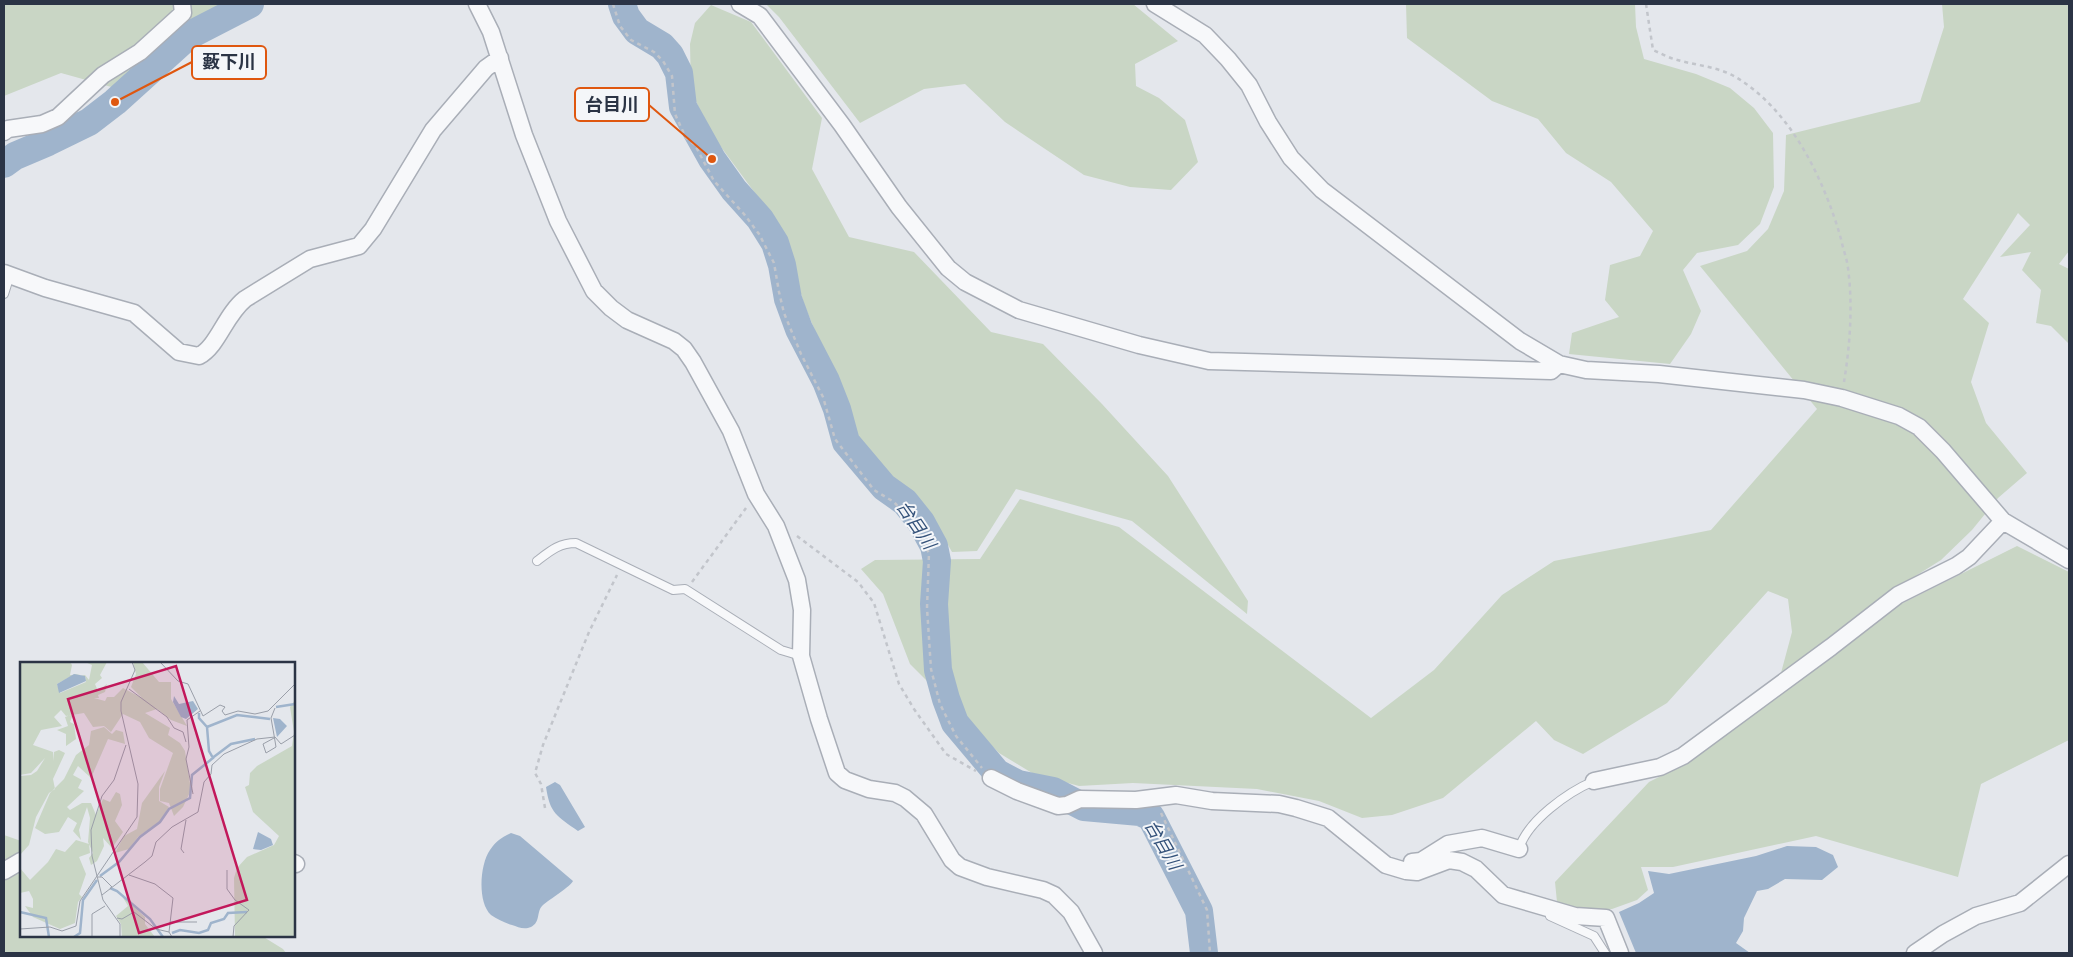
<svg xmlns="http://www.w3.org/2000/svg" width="2073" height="957" font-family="'DejaVu Sans','Noto Sans JP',sans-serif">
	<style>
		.green { fill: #c9d6c5 }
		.water { fill: #9fb4cc }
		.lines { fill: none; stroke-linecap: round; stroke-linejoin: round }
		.river { stroke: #9fb4cc; stroke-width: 28 }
		.service-casing { stroke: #a9aeb7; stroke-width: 10 }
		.minor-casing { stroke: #a9aeb7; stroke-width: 19 }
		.path { stroke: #c2c5cb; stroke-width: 2.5; stroke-dasharray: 4 4; stroke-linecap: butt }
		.service { stroke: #f7f8fa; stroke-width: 8 }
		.minor { stroke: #f7f8fa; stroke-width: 16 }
		.labels { text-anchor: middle; stroke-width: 4; stroke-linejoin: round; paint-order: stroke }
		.water-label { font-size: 18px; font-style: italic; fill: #34527a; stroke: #f4f6f9 }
		.inset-river { fill: none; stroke: #9fb4cc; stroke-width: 2.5 }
		.inset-road { fill: none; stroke: #9a9fa9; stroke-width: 1 }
		.view { fill: #c2185b; fill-opacity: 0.15; stroke: #c2185b; stroke-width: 2.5 }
		.inset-edge { fill: none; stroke: #2b3445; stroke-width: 2.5 }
		.leader { fill: none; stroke: #df570f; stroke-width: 2 }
		.callout-dot { fill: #df570f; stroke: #f4f6f9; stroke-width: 2 }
		.callout { fill: #f4f6f9; stroke: #df570f; stroke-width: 2 }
		.callout-label { font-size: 18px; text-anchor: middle; font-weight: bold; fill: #2b3445 }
	</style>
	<rect width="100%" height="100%" fill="#e4e7ec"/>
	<path class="green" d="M 4,4 L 235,4 L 216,11 L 115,88 L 61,73 L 4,96 Z
		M 766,4 L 1133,4 L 1178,41 L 1135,64 L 1136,86 L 1159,98 L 1185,120 L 1198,162 L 1171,190 L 1130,187 L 1084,175 L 1005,122 L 965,84 L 924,89 L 860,123 L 779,17 Z
		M 1406,4 L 1635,4 L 1636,27 L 1644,59 L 1696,74 L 1730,88 L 1754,108 L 1773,133 L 1774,187 L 1760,224 L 1738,245 L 1697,253 L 1683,270 L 1701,311 L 1691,334 L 1670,364 L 1569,354 L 1572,333 L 1619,317 L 1605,300 L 1610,265 L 1640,256 L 1653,231 L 1611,182 L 1566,153 L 1538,119 L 1492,101 L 1407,38 Z
		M 1942,4 L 2069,4 L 2069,251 L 2059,264 L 2069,269 L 2069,344 L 2051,326 L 2036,323 L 2041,290 L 2022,270 L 2031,252 L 2000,257 L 2030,225 L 2018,213 L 1963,299 L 1989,323 L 1971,382 L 1986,423 L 2027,473 L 1998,498 L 1972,530 L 1941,560 L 1898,587 L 1895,607 L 2017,546 L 2069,572 L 2069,740 L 1981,784 L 1958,877 L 1816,836 L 1673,867 L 1641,867 L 1648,890 L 1637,900 L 1612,909 L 1576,911 L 1557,902 L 1555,882 L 1649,782 L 1677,768 L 1774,699 L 1792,632 L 1788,599 L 1768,591 L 1667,703 L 1583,754 L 1554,740 L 1536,721 L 1443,798 L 1392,815 L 1362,818 L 1319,801 L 1257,789 L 1133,783 L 1079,786 L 1032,773 L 999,753 L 910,664 L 883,594 L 861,569 L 875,560 L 980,559 L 1020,499 L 1119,527 L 1371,718 L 1434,670 L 1502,595 L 1554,561 L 1711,530 L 1817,409 L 1700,266 L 1747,251 L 1768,229 L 1784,191 L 1786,135 L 1920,102 L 1944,27 Z
		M 711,5 L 751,22 L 822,118 L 812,169 L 849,237 L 914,252 L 991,332 L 1043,344 L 1102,404 L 1168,476 L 1248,601 L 1247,614 L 1132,521 L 1016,489 L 977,551 L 952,552 L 930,513 L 905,490 L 861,443 L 804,304 L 783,231 L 707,128 L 691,89 L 690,44 L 695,23 Z
		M 4,835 L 21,841 L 21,936 L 262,936 L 283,949 L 286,953 L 4,953 Z"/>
	<path class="water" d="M 555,782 L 560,785 L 585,827 L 578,831 C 557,816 550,814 546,787 Z
		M 511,833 L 520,836 L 573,881 C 571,886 549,900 543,905 C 536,911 541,922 531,927 C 524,930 518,927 512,925 C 505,923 497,919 491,915 C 477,902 480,864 490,850 C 496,841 502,837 511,833 Z
		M 1787,846 L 1816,847 L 1833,855 L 1838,867 L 1822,880 L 1785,879 L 1768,889 L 1757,891 L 1744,918 L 1743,931 L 1736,943 L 1750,953 L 1636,953 L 1619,912 L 1639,903 L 1654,893 L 1648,871 L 1669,874 L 1756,856 Z"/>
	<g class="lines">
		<path class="river" d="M 622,4 L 626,16 L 637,31 L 662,46 L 670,55 L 679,73 L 683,107 L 712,159 L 734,190 L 760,219 L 775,243 L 782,265 L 788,299 L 799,329 L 826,381 L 837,409 L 846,442 L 884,487 L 905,502 L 921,522 L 934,546 L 937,561 L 934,604 L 938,670 L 946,699 L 955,723 L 997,773 L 1018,784 L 1053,791 L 1084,807 L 1140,812 L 1151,817 L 1199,911 L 1204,953
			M 4,164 L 15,156 L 48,142 L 89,122 L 115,102 L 188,36 L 250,4"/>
		<defs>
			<path id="service" d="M 4,294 L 10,275
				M 537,561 C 550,551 559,543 576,543 L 673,590 L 685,589 L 781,650 L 801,656
				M 1519,849 C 1527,821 1568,792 1594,781
				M 1550,916 L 1594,936 L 1605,953"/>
			<path id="minor" d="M 477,4 L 491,32 L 524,135 L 558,221 L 594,291 L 611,308 L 627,320 L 674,341 L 684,349 L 693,362 L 731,431 L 756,494 L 776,526 L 797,580 L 802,610 L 801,656 L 819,719 L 837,773 L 845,780 L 869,789 L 895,793 L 905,798 L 924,814 L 952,860 L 960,867 L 987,877 L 1043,890 L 1054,895 L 1071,912 L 1094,953
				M 740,4 L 760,16 L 842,125 L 899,207 L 948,268 L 965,282 L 1019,310 L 1139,345 L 1209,361 L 1551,371 L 1559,364
				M 1155,4 L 1205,35 L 1228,59 L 1249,85 L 1268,122 L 1291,158 L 1322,190 L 1520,341 L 1559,364 L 1586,370 L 1659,374 L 1804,390 L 1842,398 L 1899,416 L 1919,427 L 1943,451 L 2003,521 L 2069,560
				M 4,132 L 8,129 L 42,124 L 58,117 L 103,75 L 140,52 L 183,13 L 182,4
				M 4,273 L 45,288 L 134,313 L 179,352 L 199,356 C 218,346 225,315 245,299 L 310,259 L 359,246 L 373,229 L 433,130 L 486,68 L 500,58
				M 991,778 L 1017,791 L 1058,806 L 1067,805 L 1080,799 L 1136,800 L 1176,795 L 1212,801 L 1279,804 L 1296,808 L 1328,818 L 1386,865 L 1406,871 L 1417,872 L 1449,860 L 1462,862 L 1476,869 L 1503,895 L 1575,916 L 1606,918 L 1620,953
				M 1594,781 L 1660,767 L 1683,756 L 1831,647 L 1898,595 L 1956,566 L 1969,557 L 2003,521
				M 1412,862 L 1421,861 L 1448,844 L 1482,838 L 1519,849
				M 294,863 L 296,864
				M 4,871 L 21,861
				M 1915,953 L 1943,934 L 1976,916 L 2020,903 L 2069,864"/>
		</defs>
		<use href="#service" class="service-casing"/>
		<use href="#minor" class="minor-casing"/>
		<path class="path" d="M 613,4 L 620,26 L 631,40 L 654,52 L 663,61 L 672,76 L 675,114 L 686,138 L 695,145 L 714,181 L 744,214 L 759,234 L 774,263 L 779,292 L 784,313 L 801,354 L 823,397 L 835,439 L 874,490 L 894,502 L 913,524 L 929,553 L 927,608 L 931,669 L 940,704 L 956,736 L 982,768
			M 1646,4 L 1653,50 C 1660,53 1667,57 1674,59 C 1693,65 1714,66 1732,75 C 1790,107 1824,179 1841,239 C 1843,249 1847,259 1848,268 C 1853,306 1850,345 1844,382
			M 797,536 L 858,582 L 874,603 L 899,684 L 914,709 L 946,754 L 976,771
			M 692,582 L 746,508
			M 545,808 L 541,784 L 535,773 L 543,745 L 589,632 L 617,575
			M 1161,813 L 1207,910 L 1210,953"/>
		<use href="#service" class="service"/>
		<use href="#minor" class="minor"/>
	</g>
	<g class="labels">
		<g class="water-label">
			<text transform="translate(916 525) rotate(56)" y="6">台目川</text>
			<text transform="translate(1163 845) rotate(60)" y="6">台目川</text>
		</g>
	</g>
	<g transform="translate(20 662)">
		<rect width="275" height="275" fill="#e4e7ec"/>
		<path d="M 0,0 L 50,0 L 52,3 L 50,13 L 65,13 L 69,18 L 72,3 L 65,0 L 87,0 L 80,13 L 82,16 L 75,22 L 78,29 L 87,22 L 85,30 L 78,33 L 79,36 L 74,36 L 85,39 L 87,35 L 94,35 L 103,26 L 122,36 L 111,25 L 116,12 L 113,0 L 122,0 L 139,20 L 151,20 L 151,37 L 167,64 L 151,58 L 137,47 L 125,51 L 150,66 L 148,73 L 160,81 L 165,89 L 171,128 L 163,145 L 154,154 L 149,141 L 140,139 L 140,127 L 153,91 L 129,76 L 120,60 L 103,52 L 91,70 L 84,64 L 73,65 L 64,51 L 46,54 L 41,48 L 34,55 L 42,64 L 21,68 L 13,83 L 33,90 L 34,99 L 34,90 L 39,88 L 45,91 L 33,117 L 35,127 L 29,131 L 16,155 L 9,183 L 0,193 L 0,114 L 11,113 L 17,109 L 25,96 L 11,111 L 0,113 ZM 55,12 L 65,14 L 66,20 L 40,31 L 37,22 ZM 275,38 L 275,275 L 215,275 L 214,216 L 217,206 L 227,195 L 254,183 L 259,174 L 233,150 L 225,125 L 229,123 L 230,111 L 237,104 L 272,84 L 274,70 L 270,45 ZM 53,52 L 50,60 L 54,62 L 56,77 L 46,84 L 46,72 L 37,68 L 48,64 L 45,55 ZM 84,65 L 92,72 L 96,68 L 103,70 L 105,82 L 88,77 L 71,116 L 58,104 L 53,113 L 62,118 L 58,126 L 64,129 L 47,145 L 50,148 L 62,141 L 71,141 L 76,153 L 83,137 L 90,140 L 96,130 L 100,132 L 102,143 L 95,159 L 103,170 L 92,186 L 83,176 L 84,184 L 77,199 L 71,203 L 69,196 L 73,191 L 68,180 L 70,156 L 67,145 L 59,168 L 61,178 L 53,169 L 57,161 L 48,155 L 39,170 L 25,172 L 15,166 L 30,131 L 44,117 L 56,93 L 69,83 L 71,69 ZM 145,109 L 139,125 L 139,139 L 149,145 L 140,159 L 118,175 L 109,187 L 95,191 L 104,174 L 117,167 L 122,141 ZM 56,178 L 69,182 L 70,191 L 59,195 L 66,212 L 59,232 L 62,235 L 58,240 L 55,261 L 40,267 L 13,255 L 5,244 L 13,246 L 13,237 L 9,229 L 0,231 L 0,206 L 10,218 L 28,200 L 36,187 L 45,190 ZM 102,234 L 125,255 L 125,262 L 135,275 L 102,275 L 101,262 L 96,254 L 108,244 Z" fill="#c9d6c5" fill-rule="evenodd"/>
		<path d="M 54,12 L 65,14 L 66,19 L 39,31 L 37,22 ZM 154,34 L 159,42 L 173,39 L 178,47 L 166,57 L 161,55 L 153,40 ZM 253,56 L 260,57 L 267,64 L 257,75 ZM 238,170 L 251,177 L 253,183 L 241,188 L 233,187 Z" fill="#9fb4cc"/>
		<path class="inset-river" d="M 256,45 L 275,42M 187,65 L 217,53 L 250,57M 191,97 L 211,82 L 235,77M 80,214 L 99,200 L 120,175 L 140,160 L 149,147 L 170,136 L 172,113 L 193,96 L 189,89 L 187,65 L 179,56 L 179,51M 90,226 L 97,229 L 130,257 L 143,275M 0,250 L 26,256 L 29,275M 152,271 L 160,268 L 179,271 L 188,268 L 191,261 L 204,257 L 208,251 L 227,250M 54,275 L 60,271 L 63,238 L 77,218"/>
		<path class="inset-road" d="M 140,0 L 158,19 L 168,22 L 183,54 L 200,43 L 205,45 L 202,49 L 205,53 L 218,49 L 235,52 L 248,49 L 275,22M 109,27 L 147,55 L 154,66 L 163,70 L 166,80M 254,76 L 243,82 L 246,91 L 256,85 L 254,73 L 251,56 L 255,46M 173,132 L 166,97 L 169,85 L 167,58 L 180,49M 164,191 L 161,187 L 166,158M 207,208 L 207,227 L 215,238 L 229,248 L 214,264 L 213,275M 109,213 L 135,222 L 153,236 L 149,270 L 152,275M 78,215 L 82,215 L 92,225M 82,233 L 125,200 L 132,194 L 136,180 L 152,165 L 178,150 L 184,120 L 191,112 L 192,103 L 204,92 L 237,77 L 255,75 L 261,82 L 275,73M 97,256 L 102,257 L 114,250 L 136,267 L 149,270M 150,260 L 177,260M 0,267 L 30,265 L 42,269 L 56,264 L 60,239 L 117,155 L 118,122 L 101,49 L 101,40 L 115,8 L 112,0M 72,275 L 72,252 L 85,244M 100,275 L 100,262 L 83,238 L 72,194 L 71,168 L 82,134 L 94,118 L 106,83"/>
		<path class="view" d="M 156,4 L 227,238 L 119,271 L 48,37 Z"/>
		<rect width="275" height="275" class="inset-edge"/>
	</g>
	<path class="leader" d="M115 102L192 62M712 159L649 105"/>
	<g class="callout-dot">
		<circle cx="115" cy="102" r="5"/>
		<circle cx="712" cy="159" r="5"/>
	</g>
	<g class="callout">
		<rect x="192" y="46" width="74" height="33" rx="5"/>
		<rect x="575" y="88" width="74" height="33" rx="5"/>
	</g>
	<g class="callout-label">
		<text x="229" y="68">藪下川</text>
		<text x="612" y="111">台目川</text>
	</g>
	<rect width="2073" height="957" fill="none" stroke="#2b3445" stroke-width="10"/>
</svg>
